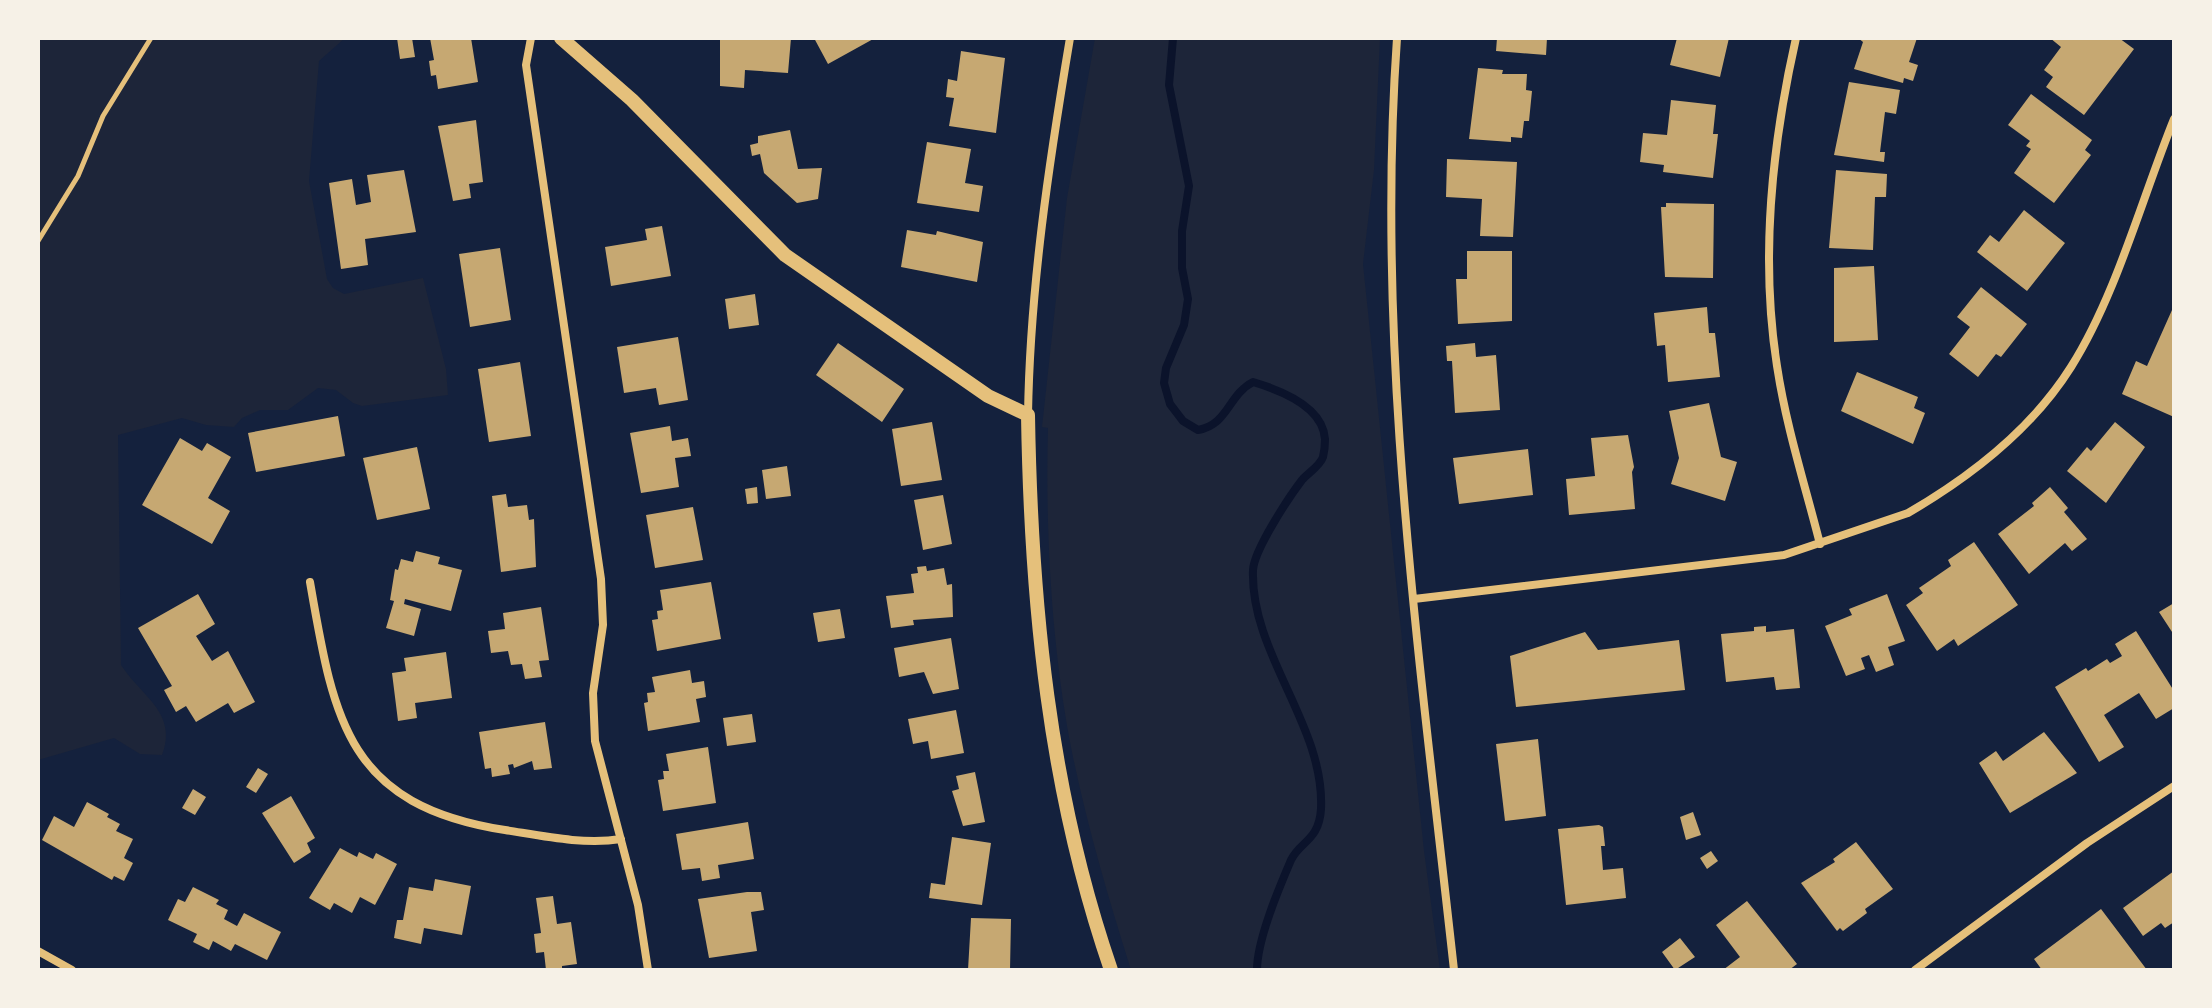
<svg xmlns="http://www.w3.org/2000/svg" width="2212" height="1008" font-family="'PT Sans',sans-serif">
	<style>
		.green { fill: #1d2539 }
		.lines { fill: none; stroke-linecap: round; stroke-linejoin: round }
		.stream { stroke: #0b132b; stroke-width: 8 }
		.building { fill: #c6a872 }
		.path { stroke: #e5c07b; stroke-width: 5 }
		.minor { stroke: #e5c07b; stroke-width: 8 }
		.tertiary { stroke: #e5c07b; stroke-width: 14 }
	</style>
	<rect width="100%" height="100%" fill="#14213d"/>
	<path class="green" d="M 38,38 L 345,38 L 319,61 L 309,181 L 327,279 L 333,288 L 344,294 L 423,278 L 446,369 L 448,395 L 362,406 L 353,403 L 336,390 L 318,388 L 288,410 L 260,410 L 242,418 L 234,427 L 206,425 L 182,418 L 118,435 L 121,665 C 142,697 178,713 162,755 L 140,754 L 114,738 L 38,760 Z
		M 1095,38 L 1380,38 L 1374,170 L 1363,264 L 1424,851 L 1440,970 L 1131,970 C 1109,900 1088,829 1073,757 C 1052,654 1045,533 1048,428 L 1042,427 L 1067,198 Z"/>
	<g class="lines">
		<path class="stream" d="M 1173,38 L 1169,85 L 1189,186 L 1182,231 L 1182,268 L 1188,299 L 1184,325 L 1166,368 L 1164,383 L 1170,404 L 1183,421 L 1198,430 C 1228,425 1228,395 1253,382 C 1280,390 1323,406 1325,439 C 1325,444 1324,453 1323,457 C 1320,466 1308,473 1302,480 C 1289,497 1254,550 1253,570 C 1250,654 1325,725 1321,809 C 1319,841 1300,841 1291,860 C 1279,888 1257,940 1257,970"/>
	</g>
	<path class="building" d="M 397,38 L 412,38 L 415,57 L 400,59 Z
		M 430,38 L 471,38 L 478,82 L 438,89 L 436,75 L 431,76 L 429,61 L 434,60 Z
		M 720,38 L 791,38 L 788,73 L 745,70 L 744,88 L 720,86 Z
		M 814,38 L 875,38 L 828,64 Z
		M 1497,38 L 1547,38 L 1546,55 L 1496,51 Z
		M 1677,38 L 1729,38 L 1720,77 L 1670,65 Z
		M 1858,38 L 1917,38 L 1909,62 L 1918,65 L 1913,81 L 1904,78 L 1903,83 L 1854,69 L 1863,42 Z
		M 2050,38 L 2119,38 L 2134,49 L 2084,115 L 2046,87 L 2053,77 L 2044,70 L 2061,47 Z
		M 961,51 L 1005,58 L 996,133 L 949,126 L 954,98 L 946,97 L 948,79 L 957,81 Z
		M 1478,68 L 1503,70 L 1502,74 L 1527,74 L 1526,90 L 1532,91 L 1529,121 L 1524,121 L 1522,138 L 1511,137 L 1511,142 L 1469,139 Z
		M 1849,82 L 1900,90 L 1896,114 L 1885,112 L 1880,152 L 1885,152 L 1884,162 L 1834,155 Z
		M 2031,94 L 2092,140 L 2085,150 L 2091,155 L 2054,203 L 2014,173 L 2031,149 L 2026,146 L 2030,141 L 2008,125 Z
		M 1671,100 L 1716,105 L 1713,134 L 1718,134 L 1713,178 L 1663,172 L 1664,165 L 1640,162 L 1643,133 L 1667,135 Z
		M 476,120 L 483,182 L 469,184 L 471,198 L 453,201 L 438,126 Z
		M 790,130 L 798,169 L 822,168 L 818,199 L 797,203 L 764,173 L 760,154 L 752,156 L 750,145 L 758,143 L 758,136 Z
		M 927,142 L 971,149 L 965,183 L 983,186 L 979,212 L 917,203 Z
		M 1447,159 L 1517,162 L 1513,237 L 1480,236 L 1482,199 L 1446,197 Z
		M 404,170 L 416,232 L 365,239 L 368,265 L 341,269 L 329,183 L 352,179 L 356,205 L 371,202 L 367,175 Z
		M 1836,170 L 1887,174 L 1886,197 L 1875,197 L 1873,250 L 1829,248 Z
		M 1666,203 L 1714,204 L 1713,278 L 1665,277 L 1661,207 L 1666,207 Z
		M 2024,210 L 2065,243 L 2027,291 L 1977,252 L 1990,235 L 1999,242 Z
		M 662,226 L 671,276 L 611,286 L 605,247 L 647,240 L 645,229 Z
		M 907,230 L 936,235 L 937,231 L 983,242 L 977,282 L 901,267 Z
		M 500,248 L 511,320 L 470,327 L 459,254 Z
		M 1467,251 L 1512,251 L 1512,321 L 1458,324 L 1456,279 L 1467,279 Z
		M 1874,266 L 1878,340 L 1834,342 L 1834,268 Z
		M 1981,287 L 2027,324 L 2001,357 L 1996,354 L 1978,377 L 1949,354 L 1970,327 L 1957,317 Z
		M 755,294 L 759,325 L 729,329 L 725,299 Z
		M 1707,307 L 1709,333 L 1715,333 L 1720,377 L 1668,382 L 1665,345 L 1657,346 L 1654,313 Z
		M 2172,310 L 2174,311 L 2174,417 L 2122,394 L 2136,361 L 2147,366 Z
		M 678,337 L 688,400 L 659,405 L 656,388 L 624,393 L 617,347 Z
		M 838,343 L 904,389 L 882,422 L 816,375 Z
		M 1475,343 L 1476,357 L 1496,355 L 1500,410 L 1455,413 L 1452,361 L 1447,361 L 1446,346 Z
		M 520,362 L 531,436 L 489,442 L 478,369 Z
		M 1857,372 L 1918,397 L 1914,408 L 1925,413 L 1913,444 L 1841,411 Z
		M 1709,403 L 1721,457 L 1737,462 L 1725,501 L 1671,484 L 1679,458 L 1669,411 Z
		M 338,416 L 345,456 L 256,472 L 248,433 Z
		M 932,422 L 942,480 L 901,486 L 892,429 Z
		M 2115,422 L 2145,447 L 2106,503 L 2067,471 L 2087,447 L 2091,451 Z
		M 670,426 L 672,441 L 688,438 L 691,456 L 675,458 L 679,487 L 641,493 L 630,433 Z
		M 1628,435 L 1634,467 L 1632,472 L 1635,509 L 1569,515 L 1566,479 L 1595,476 L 1591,438 Z
		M 180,438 L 202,451 L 207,443 L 231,457 L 208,498 L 230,511 L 212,544 L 142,505 Z
		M 417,447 L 430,509 L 377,520 L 363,458 Z
		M 1528,449 L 1533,495 L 1459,504 L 1453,458 Z
		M 787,466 L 791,496 L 766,499 L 762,470 Z
		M 757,487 L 758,503 L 747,504 L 745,489 Z
		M 2050,487 L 2068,508 L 2064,512 L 2087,539 L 2072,551 L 2065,543 L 2029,574 L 1998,534 L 2034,506 L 2032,503 Z
		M 506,494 L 508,507 L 527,505 L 529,520 L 534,519 L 536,567 L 501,572 L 492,496 Z
		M 943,495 L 952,544 L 923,550 L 914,500 Z
		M 693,507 L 703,560 L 655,568 L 646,515 Z
		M 1974,542 L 2018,605 L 1958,646 L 1954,639 L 1937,651 L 1906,605 L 1923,593 L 1919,588 L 1951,566 L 1948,560 Z
		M 416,551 L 440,557 L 438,564 L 462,570 L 451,611 L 405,599 L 404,604 L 421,609 L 414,636 L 386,628 L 394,601 L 390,600 L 395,569 L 398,570 L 401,559 L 413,562 Z
		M 926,566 L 927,571 L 944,568 L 947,585 L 952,584 L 953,617 L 913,620 L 914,625 L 891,628 L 886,596 L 914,593 L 911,574 L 918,573 L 917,567 Z
		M 711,582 L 721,639 L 657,651 L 652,620 L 658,619 L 657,611 L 663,610 L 660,590 Z
		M 198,594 L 215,624 L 196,636 L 212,661 L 228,651 L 255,702 L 234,713 L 228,703 L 196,722 L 186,706 L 176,712 L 164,690 L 172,686 L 138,628 Z
		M 1887,594 L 1905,641 L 1888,647 L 1894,665 L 1876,672 L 1869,655 L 1861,658 L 1865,669 L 1846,676 L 1825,626 L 1852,615 L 1849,609 Z
		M 2174,603 L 2174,635 L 2159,612 Z
		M 541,607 L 549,660 L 539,661 L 542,677 L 525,679 L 522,664 L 511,665 L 508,651 L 491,653 L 488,631 L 505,629 L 503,613 Z
		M 840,609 L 845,638 L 818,642 L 813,613 Z
		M 1766,626 L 1766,632 L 1794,629 L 1800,688 L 1776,690 L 1774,677 L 1726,682 L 1721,634 L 1754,631 L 1754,627 Z
		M 2136,631 L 2174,691 L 2174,708 L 2156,719 L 2139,693 L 2104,715 L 2124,747 L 2099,762 L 2055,687 L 2086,668 L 2088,671 L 2107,659 L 2110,663 L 2122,656 L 2115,644 Z
		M 1585,632 L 1598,650 L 1679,640 L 1685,690 L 1516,707 L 1510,656 Z
		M 951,638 L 959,689 L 933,694 L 924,672 L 899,677 L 894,648 Z
		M 446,652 L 452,698 L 415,703 L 417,718 L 398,721 L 392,673 L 406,671 L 404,658 Z
		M 690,670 L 692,683 L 704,681 L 706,697 L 696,699 L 700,722 L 648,731 L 644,703 L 648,702 L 647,693 L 655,692 L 652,677 Z
		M 956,710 L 964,753 L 931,759 L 928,741 L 913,744 L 908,719 Z
		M 752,714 L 756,742 L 727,746 L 723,718 Z
		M 545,722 L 552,768 L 534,770 L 532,761 L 514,768 L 513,764 L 508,765 L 510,774 L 492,777 L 491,768 L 485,769 L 479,732 Z
		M 2044,732 L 2077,773 L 2010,813 L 1979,763 L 1996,751 L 2003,761 Z
		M 1538,739 L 1546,816 L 1505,821 L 1496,744 Z
		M 708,747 L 716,803 L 663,811 L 658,780 L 664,779 L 663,771 L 669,771 L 666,754 Z
		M 258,768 L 268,774 L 256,793 L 246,787 Z
		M 975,772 L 985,822 L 963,826 L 952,791 L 959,789 L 956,776 Z
		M 193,789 L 206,797 L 195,815 L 182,808 Z
		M 291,796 L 315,838 L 307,843 L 311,852 L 294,863 L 262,813 Z
		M 87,802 L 109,814 L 107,817 L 120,824 L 116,831 L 133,839 L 124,858 L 133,863 L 124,881 L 114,876 L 112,880 L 42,840 L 54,816 L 74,827 Z
		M 1693,812 L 1701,835 L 1686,840 L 1680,817 Z
		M 748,822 L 754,859 L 718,865 L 720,878 L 702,881 L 700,868 L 682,870 L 676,834 Z
		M 1599,825 L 1603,827 L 1605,846 L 1601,846 L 1603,870 L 1623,868 L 1626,898 L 1566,905 L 1558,829 Z
		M 952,837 L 991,843 L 982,905 L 929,898 L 931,883 L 945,885 Z
		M 1856,842 L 1893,889 L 1865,909 L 1867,913 L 1843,931 L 1840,928 L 1837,931 L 1801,883 L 1835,862 L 1833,859 Z
		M 340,848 L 357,857 L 359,852 L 373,859 L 376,853 L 397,864 L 375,905 L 360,897 L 352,913 L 334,903 L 330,910 L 309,898 Z
		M 1711,851 L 1718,861 L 1707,869 L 1700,858 Z
		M 2174,871 L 2174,922 L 2165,928 L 2161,923 L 2143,936 L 2123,908 Z
		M 435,879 L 471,886 L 462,935 L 424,928 L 421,944 L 394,938 L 397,920 L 403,920 L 409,887 L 433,891 Z
		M 193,887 L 219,900 L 216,904 L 228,910 L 224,919 L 237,926 L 244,913 L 281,932 L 267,960 L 235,944 L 231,951 L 213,941 L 209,950 L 193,942 L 197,934 L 168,920 L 178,899 L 185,902 Z
		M 747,892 L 761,892 L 764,910 L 751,912 L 757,951 L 709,958 L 698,899 Z
		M 553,896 L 557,924 L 571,922 L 577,964 L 562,966 L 562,970 L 546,970 L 544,952 L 536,953 L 534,934 L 541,933 L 536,898 Z
		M 1747,901 L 1797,964 L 1789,970 L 1723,970 L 1740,957 L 1716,925 Z
		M 2101,909 L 2147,970 L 2042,970 L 2034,959 Z
		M 971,918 L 1011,919 L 1010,970 L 968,970 Z
		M 1680,938 L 1695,957 L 1675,970 L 1662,952 Z"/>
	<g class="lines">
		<path class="path" d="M 38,241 L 78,176 L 103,116 L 151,38"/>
		<path class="minor" d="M 531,38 L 526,65 L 601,579 L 603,625 L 593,693 L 595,741 L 638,905 L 648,970
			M 1397,38 C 1375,350 1420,660 1454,970
			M 1796,38 C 1772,144 1760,258 1777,366 C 1786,426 1805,485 1820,544
			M 1028,415 C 1030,288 1049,163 1070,38
			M 310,582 C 334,721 347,805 505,830 C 543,836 584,845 621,839
			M 1414,599 L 1784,555 L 1908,513 C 1970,477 2032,429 2071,367 C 2116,296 2142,198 2174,119
			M 38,951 L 72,970
			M 1915,970 L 2087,843 L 2174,786"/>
		<path class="tertiary" d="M 561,38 L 632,100 L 785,255 L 988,396 L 1028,415 C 1031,604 1049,790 1111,970"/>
	</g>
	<rect width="2212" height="1008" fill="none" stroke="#f6f1e7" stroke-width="80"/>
</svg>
